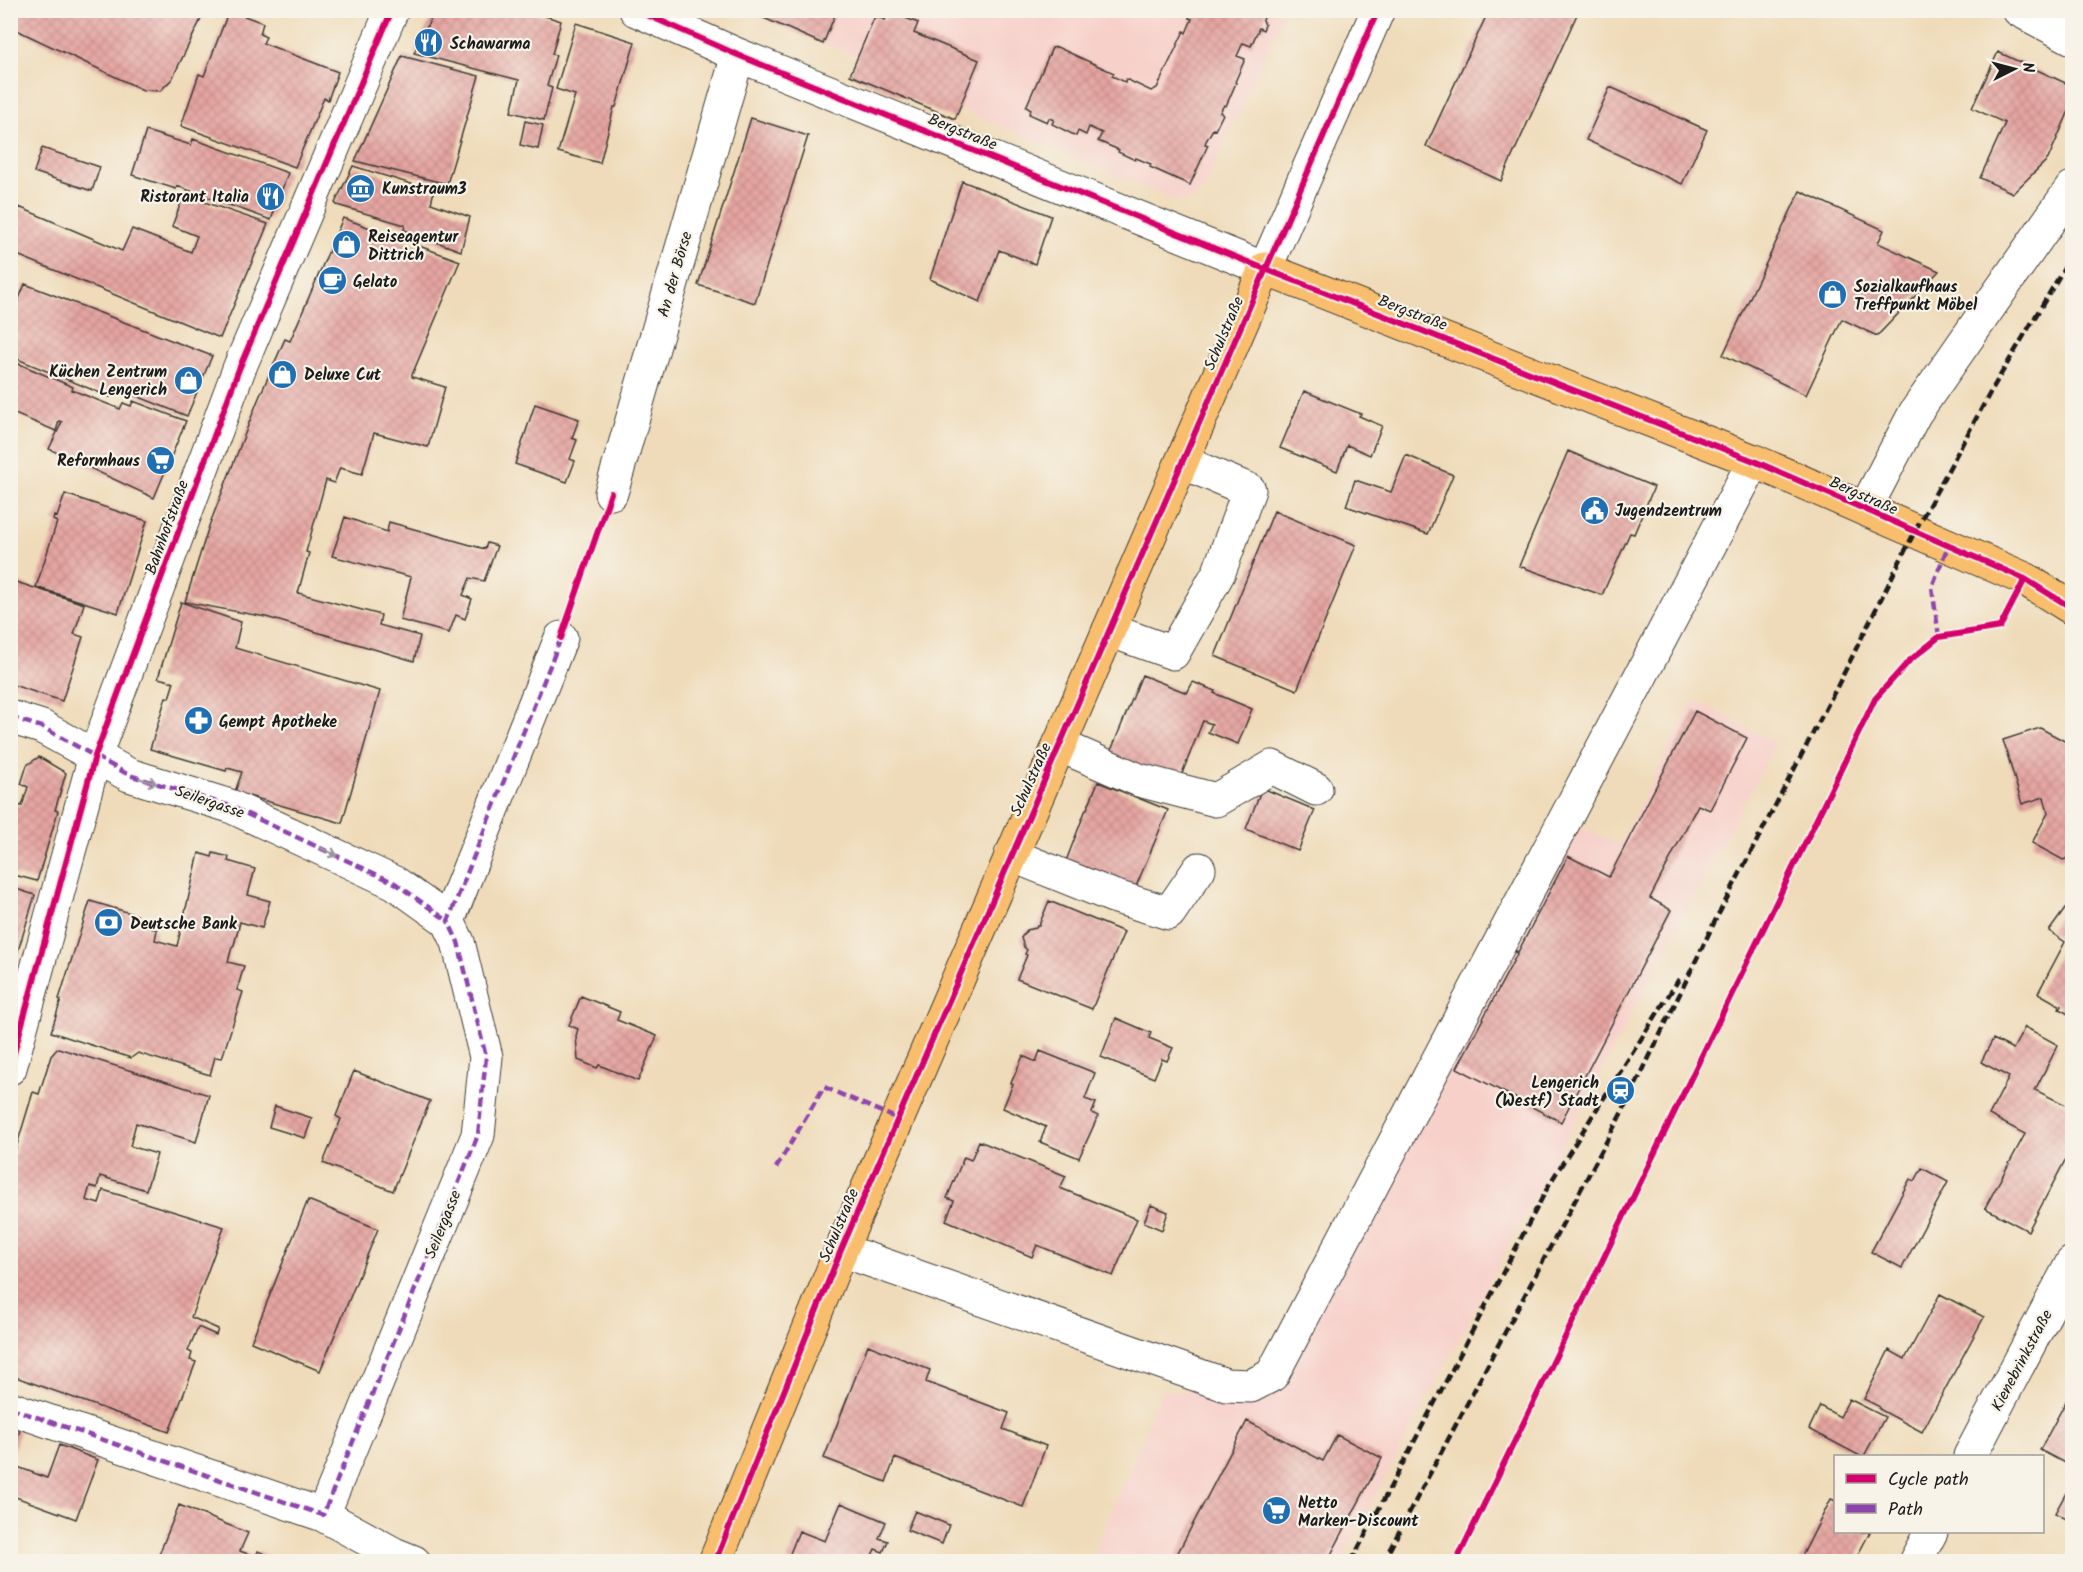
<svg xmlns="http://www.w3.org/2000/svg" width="2083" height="1572" font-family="Kalam,sans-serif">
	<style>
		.built { fill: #f7d0ca }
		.building { fill: url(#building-cross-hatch) }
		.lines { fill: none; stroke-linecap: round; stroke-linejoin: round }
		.minor-casing { stroke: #3c3934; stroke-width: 35 }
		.major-casing { stroke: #3c3934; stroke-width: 35 }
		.minor { stroke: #fff; stroke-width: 33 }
		.major { stroke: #f9be6d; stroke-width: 33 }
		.rail { stroke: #1c1c1c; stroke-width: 4.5; stroke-dasharray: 9 4.5; stroke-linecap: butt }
		.quiet { stroke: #8e44ad; stroke-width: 4.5; stroke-dasharray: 9 4.5; stroke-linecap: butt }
		.cycleway-casing { stroke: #f7f3e8; stroke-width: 10 }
		.cycleway { stroke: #d6006c; stroke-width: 6 }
		.oneway { stroke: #999 }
		.labels { text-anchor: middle; stroke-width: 4.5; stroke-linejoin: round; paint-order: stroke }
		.poi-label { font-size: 16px; font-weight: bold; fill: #1c1c1c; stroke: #f7f3e8; text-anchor: start }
		.street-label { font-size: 16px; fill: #1c1c1c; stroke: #f7f3e8 }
	</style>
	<defs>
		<pattern id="building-cross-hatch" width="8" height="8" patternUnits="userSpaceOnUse" patternTransform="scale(1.5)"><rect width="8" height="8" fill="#e5a5a1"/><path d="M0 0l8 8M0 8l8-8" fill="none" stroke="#c48d8a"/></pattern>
	</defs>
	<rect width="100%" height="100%" fill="#f7f3e8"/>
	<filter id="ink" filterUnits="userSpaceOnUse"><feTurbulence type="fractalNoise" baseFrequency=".0167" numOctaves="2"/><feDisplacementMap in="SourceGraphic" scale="12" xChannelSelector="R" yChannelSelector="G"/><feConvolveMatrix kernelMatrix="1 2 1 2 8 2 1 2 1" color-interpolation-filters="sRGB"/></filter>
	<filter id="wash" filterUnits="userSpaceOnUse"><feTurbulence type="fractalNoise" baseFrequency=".008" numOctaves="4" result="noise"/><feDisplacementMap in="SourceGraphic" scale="24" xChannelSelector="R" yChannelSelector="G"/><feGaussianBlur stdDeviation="1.35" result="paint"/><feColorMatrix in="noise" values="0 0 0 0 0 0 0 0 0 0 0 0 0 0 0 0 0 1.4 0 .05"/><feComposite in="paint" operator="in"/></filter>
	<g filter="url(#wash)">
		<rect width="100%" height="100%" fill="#efdbb9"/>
		<path class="built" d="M 744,11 L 1285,11 L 1204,188 L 1193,201 L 1175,200 L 960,109 L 955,119 L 850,75 L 858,57 Z
			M 1694,699 L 1776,743 L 1341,1561 L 1091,1562 L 1143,1439 L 1161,1391 L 1269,1390 L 1571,821 L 1619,845 Z"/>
		<g id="blocks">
			<path class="building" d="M 10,10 L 183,10 L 201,19 L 172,79 L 160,91 L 143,90 L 10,27 Z
				M 229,10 L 263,23 L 260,34 L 266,37 L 263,43 L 338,72 L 328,100 L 324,98 L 295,167 L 181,126 L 199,74 L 204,76 Z
				M 435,10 L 526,10 L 561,21 L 552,54 L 556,55 L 547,86 L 552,88 L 544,120 L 511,112 L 519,80 L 414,53 Z
				M 837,10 L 823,44 L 748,11 L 748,10 Z
				M 1193,10 L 1274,11 L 1266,13 L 1263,20 L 1265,25 L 1263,30 L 1259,28 L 1251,46 L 1243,43 L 1237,56 L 1245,59 L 1235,82 L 1236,83 L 1226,106 L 1224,105 L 1220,112 L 1223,114 L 1215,130 L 1213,129 L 1206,141 L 1205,144 L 1208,145 L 1190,185 L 1150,167 L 1151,164 L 1148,163 L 1136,158 L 1135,160 L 1118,152 L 1119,150 L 1098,141 L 1102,133 L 1089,127 L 1086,135 L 1078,131 L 1076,136 L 1052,124 L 1054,120 L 1049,118 L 1047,122 L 1029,114 L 1031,110 L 1026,107 L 1052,48 L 1057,47 L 1114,73 L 1112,76 L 1125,82 L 1126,79 L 1151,91 L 1157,88 L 1184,31 L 1186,33 L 1192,19 L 1189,18 Z
				M 1489,10 L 1579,10 L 1501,181 L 1426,146 Z
				M 889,11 L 918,23 L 914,33 L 979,60 L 955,119 L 850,75 L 875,16 L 885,20 Z
				M 576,23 L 635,42 L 616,107 L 614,107 L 600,163 L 558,152 L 575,95 L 556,89 Z
				M 1998,52 L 2072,86 L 2072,104 L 2048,159 L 2013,193 L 1980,178 L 2005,123 L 1972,108 Z
				M 402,56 L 479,76 L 447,184 L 355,161 Z
				M 1610,87 L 1707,130 L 1682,184 L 1586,140 Z
				M 751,118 L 808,136 L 755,303 L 698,285 Z
				M 525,121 L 543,125 L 538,149 L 520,145 Z
				M 146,131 L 191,145 L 193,139 L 288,173 L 271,220 L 177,186 L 176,189 L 132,175 Z
				M 42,148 L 100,167 L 92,191 L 34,172 Z
				M 353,166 L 434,191 L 431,203 L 470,217 L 461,251 L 404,230 L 405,225 L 337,205 L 335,203 Z
				M 962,181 L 1051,216 L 1035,264 L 999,250 L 980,302 L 930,279 Z
				M 1800,191 L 1884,230 L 1878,243 L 1939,271 L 1877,336 L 1842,319 L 1806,395 L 1723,355 Z
				M 184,195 L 268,224 L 220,338 L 10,252 L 10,221 L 13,222 L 19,207 L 122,251 L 132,229 L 191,252 L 197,236 L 172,226 Z
				M 343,218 L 460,261 L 412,375 L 412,377 L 445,387 L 428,447 L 374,433 L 362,474 L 340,468 L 334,483 L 326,480 L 306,552 L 309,553 L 298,593 L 381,615 L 379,625 L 420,636 L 414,661 L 266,617 L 185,602 L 209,526 L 258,400 L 285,339 L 290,341 Z
				M 25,284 L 212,356 L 187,416 L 114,387 L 110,397 L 10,356 L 10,321 Z
				M 10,360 L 73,387 L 72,390 L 120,409 L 123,403 L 131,406 L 133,401 L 186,421 L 154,498 L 49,449 L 62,422 L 59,421 L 56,431 L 10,412 Z
				M 1304,391 L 1361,414 L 1359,416 L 1382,426 L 1370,455 L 1347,445 L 1337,471 L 1280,448 Z
				M 535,404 L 579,419 L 572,438 L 577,440 L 570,459 L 575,461 L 567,482 L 515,464 Z
				M 1568,451 L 1654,487 L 1634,534 L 1630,533 L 1602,595 L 1519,566 Z
				M 1406,455 L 1453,475 L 1428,534 L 1346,506 L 1355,480 L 1391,492 Z
				M 65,494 L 147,521 L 118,613 L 36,587 L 57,522 L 53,520 L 54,516 L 57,517 Z
				M 1274,511 L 1356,545 L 1297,690 L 1215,656 Z
				M 345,517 L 387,532 L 389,522 L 485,549 L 487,543 L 497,546 L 484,581 L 470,578 L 463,595 L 472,599 L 465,619 L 456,615 L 449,633 L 400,620 L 411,577 L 332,556 Z
				M 10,580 L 84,604 L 74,634 L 83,637 L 62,701 L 10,684 Z
				M 181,602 L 241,622 L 235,648 L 380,691 L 342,823 L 235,792 L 242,772 L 227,768 L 226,771 L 150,749 L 166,697 L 169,698 L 174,682 L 158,678 Z
				M 1142,675 L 1187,693 L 1193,682 L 1215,691 L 1214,693 L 1252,709 L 1238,744 L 1208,732 L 1212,724 L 1203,721 L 1179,781 L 1110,753 Z
				M 1695,711 L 1747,738 L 1710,810 L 1698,805 L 1650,898 L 1671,910 L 1561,1122 L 1457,1068 L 1517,954 L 1514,950 L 1518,952 L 1568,856 L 1609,877 Z
				M 2040,728 L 2072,745 L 2072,857 L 2063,860 L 2032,843 L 2048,813 L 2044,797 L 2022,804 L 2003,740 Z
				M 39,757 L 66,773 L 55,810 L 58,811 L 37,881 L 10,874 L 10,803 L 22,806 L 28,787 L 21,784 L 27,765 Z
				M 1098,782 L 1168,810 L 1135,889 L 1066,861 L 1086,809 L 1087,809 Z
				M 1262,788 L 1315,810 L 1298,851 L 1246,829 Z
				M 199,853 L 212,857 L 213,853 L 229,857 L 228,861 L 255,869 L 248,895 L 270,901 L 262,928 L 240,922 L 234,945 L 232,947 L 228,962 L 244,966 L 237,990 L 243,992 L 222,1058 L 215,1057 L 210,1075 L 138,1053 L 131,1058 L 51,1032 L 61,1000 L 59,999 L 90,901 L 137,915 L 135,923 L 157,930 L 155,940 L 177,946 Z
				M 10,887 L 35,895 L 11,974 L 10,974 Z
				M 1049,901 L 1124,932 L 1092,1009 L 1017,979 L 1027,955 L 1025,954 L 1027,950 L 1024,947 L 1021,938 L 1027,930 L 1036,928 L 1037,925 L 1039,925 Z
				M 2068,905 L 2072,909 L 2072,1016 L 2059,1009 L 2061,1006 L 2038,993 L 2065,942 L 2049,931 Z
				M 581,996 L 620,1012 L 617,1020 L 657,1036 L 638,1081 L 599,1065 L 597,1068 L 578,1060 L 576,1036 L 578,1029 L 569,1025 Z
				M 1116,1018 L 1151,1033 L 1149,1038 L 1173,1048 L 1167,1061 L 1162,1059 L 1154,1078 L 1101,1057 Z
				M 2025,1027 L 2058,1045 L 2035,1090 L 2072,1108 L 2072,1147 L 2028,1231 L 1985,1208 L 2025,1134 L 1989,1115 L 2009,1077 L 1981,1062 L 1993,1039 L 2013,1049 Z
				M 58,1048 L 209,1095 L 196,1142 L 136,1123 L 130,1146 L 157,1154 L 146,1190 L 100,1176 L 97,1188 L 90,1186 L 86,1200 L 99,1204 L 103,1190 L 224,1227 L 191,1317 L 218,1329 L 216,1335 L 198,1327 L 188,1351 L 192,1353 L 190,1360 L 196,1362 L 169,1432 L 10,1375 L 10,1168 L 33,1092 L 39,1094 L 51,1056 Z
				M 1040,1051 L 1095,1073 L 1085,1099 L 1096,1103 L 1092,1113 L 1098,1116 L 1079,1158 L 1040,1142 L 1046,1127 L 1003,1108 L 1013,1084 L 1011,1083 L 1023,1056 L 1036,1062 Z
				M 354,1071 L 430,1101 L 393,1191 L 323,1163 L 341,1119 L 336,1116 Z
				M 275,1106 L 312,1118 L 305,1138 L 269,1127 Z
				M 979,1141 L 1066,1176 L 1060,1188 L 1137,1219 L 1113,1276 L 1037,1245 L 1032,1257 L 946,1220 L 954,1201 L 947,1198 L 964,1157 L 971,1160 Z
				M 1922,1168 L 1948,1182 L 1902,1268 L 1871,1252 L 1910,1179 L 1915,1181 Z
				M 308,1200 L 378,1229 L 320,1371 L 251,1342 Z
				M 1151,1205 L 1168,1212 L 1162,1230 L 1144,1222 Z
				M 1940,1294 L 1984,1317 L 1922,1432 L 1879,1409 L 1880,1407 L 1864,1399 L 1889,1350 L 1905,1359 Z
				M 868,1345 L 930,1370 L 926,1382 L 1009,1413 L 1003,1429 L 1046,1446 L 1023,1507 L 895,1458 L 886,1482 L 824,1458 Z
				M 2072,1390 L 2072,1467 L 2040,1450 Z
				M 1849,1399 L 1885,1417 L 1864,1456 L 1860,1456 L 1809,1429 L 1820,1406 L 1840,1417 Z
				M 1247,1421 L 1323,1461 L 1337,1435 L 1382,1458 L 1327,1562 L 1173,1562 Z
				M 10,1426 L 20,1430 L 11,1459 L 10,1459 Z
				M 59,1445 L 98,1460 L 76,1519 L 10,1495 L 10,1464 L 47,1478 Z
				M 2066,1493 L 2072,1496 L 2072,1522 L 2055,1513 Z
				M 1831,1499 L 1836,1501 L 1836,1532 L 1870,1532 L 1854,1562 L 1799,1562 Z
				M 841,1503 L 886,1522 L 879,1538 L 888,1541 L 883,1552 L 875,1549 L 869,1562 L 787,1561 L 799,1531 L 825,1541 Z
				M 179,1505 L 248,1533 L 240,1551 L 256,1557 L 258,1551 L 283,1562 L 156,1562 Z
				M 915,1511 L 949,1525 L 942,1544 L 907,1530 Z
				M 10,1555 L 28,1561 L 28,1562 L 10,1562 Z"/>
		</g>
	</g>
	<g filter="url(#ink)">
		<use href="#blocks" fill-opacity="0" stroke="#3c3934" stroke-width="1.5"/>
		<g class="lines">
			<defs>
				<path id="minor" d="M 636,10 L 738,55 L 1265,269 L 1378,10
					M 2019,10 L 2072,38
					M 611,493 L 738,55
					M 1865,509 L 1915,413 L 2072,188
					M 1109,630 L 1173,653 L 1219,572 L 1249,490 L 1182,462
					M 10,717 L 42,727 L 129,775 L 230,806 L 395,883 L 448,921
					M 1059,745 L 1139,780 L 1216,800 L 1272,767 L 1316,789
					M 1011,855 L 1113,896 L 1169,913 L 1199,869
					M 10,1068 L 95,756 L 239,369 L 392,10
					M 841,1250 L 1226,1385 L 1251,1386 L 1272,1375 L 1754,461
					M 10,1408 L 323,1515 L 394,1554 L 414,1562
					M 1970,1456 L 2072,1263
					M 323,1515 L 478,1135 L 486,1057 L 458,942 L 448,921 L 561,638
					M 1915,1562 L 1931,1532"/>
				<path id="major" d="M 715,1562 L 841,1250 L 1265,269 L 1754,461 L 2025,579 L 2072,608"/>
			</defs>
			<use href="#minor" class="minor-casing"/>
			<use href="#major" class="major-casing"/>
			<use href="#minor" class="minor"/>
			<use href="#major" class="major"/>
			<path class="rail" d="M 1351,1562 L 1550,1183 L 1679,979
				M 1383,1562 L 1630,1097 L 1713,925 L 1837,687 L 1915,531 L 1991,391 L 2072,255"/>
			<path class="quiet" d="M 1939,637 L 1932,587 L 1948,546
				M 10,717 L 42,727 L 129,775 L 230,806 L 395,883 L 448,921
				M 776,1168 L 824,1087 L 898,1119
				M 10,1408 L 323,1515 L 478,1135 L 486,1057 L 458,942 L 448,921 L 561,638"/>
			<defs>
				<path id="cycleway" d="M 636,10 L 738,55 L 1265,269 L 1754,461 L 2025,579 L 2072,608
					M 561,638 L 611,493
					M 10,1068 L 95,756 L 239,369 L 392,10
					M 715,1562 L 841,1250 L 1378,10
					M 1456,1562 L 1875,699 L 1909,661 L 1939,637 L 2000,627 L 2025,579"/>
			</defs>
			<use href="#cycleway" class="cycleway-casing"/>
			<use href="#cycleway" class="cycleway"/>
		</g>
		<defs><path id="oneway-shaft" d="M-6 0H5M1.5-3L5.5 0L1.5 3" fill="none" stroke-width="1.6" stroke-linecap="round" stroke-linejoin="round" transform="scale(1.5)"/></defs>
		<g class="oneway">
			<use href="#oneway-shaft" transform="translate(148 781) rotate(17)"/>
			<use href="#oneway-shaft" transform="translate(329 852) rotate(25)"/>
		</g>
	</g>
	<defs>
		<symbol id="restaurant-disc" viewBox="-11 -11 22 22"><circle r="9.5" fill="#1f6fb2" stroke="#f7f3e8"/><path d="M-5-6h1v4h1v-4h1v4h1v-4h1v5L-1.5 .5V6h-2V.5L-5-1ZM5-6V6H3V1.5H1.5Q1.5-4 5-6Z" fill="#fff"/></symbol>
		<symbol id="museum-disc" viewBox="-11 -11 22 22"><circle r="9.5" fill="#1f6fb2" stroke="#f7f3e8"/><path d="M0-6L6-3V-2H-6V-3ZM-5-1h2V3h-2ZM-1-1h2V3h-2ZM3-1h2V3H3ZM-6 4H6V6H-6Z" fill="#fff"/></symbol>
		<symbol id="shop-disc" viewBox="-11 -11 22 22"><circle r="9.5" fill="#1f6fb2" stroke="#f7f3e8"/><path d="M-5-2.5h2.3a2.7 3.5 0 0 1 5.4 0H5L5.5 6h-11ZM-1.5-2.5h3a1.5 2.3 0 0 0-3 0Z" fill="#fff"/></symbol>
		<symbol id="cafe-disc" viewBox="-11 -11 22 22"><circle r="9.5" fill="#1f6fb2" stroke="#f7f3e8"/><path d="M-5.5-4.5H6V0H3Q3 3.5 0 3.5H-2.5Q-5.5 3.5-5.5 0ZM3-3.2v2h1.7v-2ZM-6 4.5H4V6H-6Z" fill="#fff"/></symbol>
		<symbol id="supermarket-disc" viewBox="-11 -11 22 22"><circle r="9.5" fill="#1f6fb2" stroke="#f7f3e8"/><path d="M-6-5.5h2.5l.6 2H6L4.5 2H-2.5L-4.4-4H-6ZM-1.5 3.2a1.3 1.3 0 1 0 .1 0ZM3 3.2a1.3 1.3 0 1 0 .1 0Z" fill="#fff"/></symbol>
		<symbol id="civic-disc" viewBox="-11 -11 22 22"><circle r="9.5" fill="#1f6fb2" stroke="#f7f3e8"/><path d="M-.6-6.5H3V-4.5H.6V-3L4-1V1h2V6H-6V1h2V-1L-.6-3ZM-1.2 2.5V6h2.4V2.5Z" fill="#fff"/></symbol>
		<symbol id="pharmacy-disc" viewBox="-11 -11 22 22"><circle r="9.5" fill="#1f6fb2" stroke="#f7f3e8"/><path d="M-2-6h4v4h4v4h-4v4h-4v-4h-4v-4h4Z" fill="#fff"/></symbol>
		<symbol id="bank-disc" viewBox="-11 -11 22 22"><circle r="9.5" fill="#1f6fb2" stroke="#f7f3e8"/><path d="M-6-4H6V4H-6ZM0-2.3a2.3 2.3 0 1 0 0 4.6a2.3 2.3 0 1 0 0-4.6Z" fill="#fff"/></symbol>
		<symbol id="station-disc" viewBox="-11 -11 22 22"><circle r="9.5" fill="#1f6fb2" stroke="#f7f3e8"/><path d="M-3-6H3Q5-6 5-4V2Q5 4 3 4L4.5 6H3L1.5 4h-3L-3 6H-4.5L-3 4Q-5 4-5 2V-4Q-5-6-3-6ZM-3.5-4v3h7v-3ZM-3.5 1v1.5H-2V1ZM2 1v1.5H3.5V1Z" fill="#fff"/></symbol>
	</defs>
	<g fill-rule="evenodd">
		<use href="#restaurant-disc" x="412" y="26" width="33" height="33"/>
		<use href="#museum-disc" x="344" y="172" width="33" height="33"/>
		<use href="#restaurant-disc" x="254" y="180" width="33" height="33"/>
		<use href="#shop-disc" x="330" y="228" width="33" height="33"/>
		<use href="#cafe-disc" x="316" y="264" width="33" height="33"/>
		<use href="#shop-disc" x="1816" y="278" width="33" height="33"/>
		<use href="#shop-disc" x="266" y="358" width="33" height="33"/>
		<use href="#shop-disc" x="172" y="364" width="33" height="33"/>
		<use href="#supermarket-disc" x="144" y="444" width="33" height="33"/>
		<use href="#civic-disc" x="1578" y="494" width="33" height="33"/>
		<use href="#pharmacy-disc" x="182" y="704" width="33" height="33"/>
		<use href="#bank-disc" x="92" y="906" width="33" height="33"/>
		<use href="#station-disc" x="1604" y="1074" width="33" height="33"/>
		<use href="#supermarket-disc" x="1260" y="1494" width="33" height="33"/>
	</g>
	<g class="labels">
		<g class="poi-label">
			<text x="450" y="49">Schawarma</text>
			<text x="382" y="194">Kunstraum3</text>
			<text x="249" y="202" text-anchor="end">Ristorant Italia</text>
			<text x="368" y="242">Reiseagentur<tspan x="368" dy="18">Dittrich</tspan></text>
			<text x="353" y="287">Gelato</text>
			<text x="1854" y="292">Sozialkaufhaus<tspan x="1854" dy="18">Treffpunkt Möbel</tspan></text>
			<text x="167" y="377" text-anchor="end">Küchen Zentrum<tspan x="167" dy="18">Lengerich</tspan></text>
			<text x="304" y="380">Deluxe Cut</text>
			<text x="140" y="466" text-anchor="end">Reformhaus</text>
			<text x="1615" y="516">Jugendzentrum</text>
			<text x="219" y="727">Gempt Apotheke</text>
			<text x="130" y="929">Deutsche Bank</text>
			<text x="1599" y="1088" text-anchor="end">Lengerich<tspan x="1599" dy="18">(Westf) Stadt</tspan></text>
			<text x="1298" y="1508">Netto<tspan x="1298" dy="18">Marken-Discount</tspan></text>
		</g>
		<g class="street-label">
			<text transform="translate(963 131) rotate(22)" y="6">Bergstraße</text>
			<text transform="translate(674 274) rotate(-74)" y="6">An der Börse</text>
			<text transform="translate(1413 312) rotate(21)" y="6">Bergstraße</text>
			<text transform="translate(1223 333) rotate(-67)" y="6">Schulstraße</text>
			<text transform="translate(1864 495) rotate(24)" y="6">Bergstraße</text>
			<text transform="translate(166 527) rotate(-70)" y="6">Bahnhofstraße</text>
			<text transform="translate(1030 779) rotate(-66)" y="6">Schulstraße</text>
			<text transform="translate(210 801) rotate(19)" y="6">Seilergasse</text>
			<text transform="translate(442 1224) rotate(-68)" y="6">Seilergasse</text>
			<text transform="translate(838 1225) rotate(-67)" y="6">Schulstraße</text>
			<text transform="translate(2021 1360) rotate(-62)" y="6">Kienebrinkstraße</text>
		</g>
	</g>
	<rect width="2083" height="1572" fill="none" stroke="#f7f3e8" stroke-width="36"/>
	<rect x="1834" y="1455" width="210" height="78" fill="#f7f3e8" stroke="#9f9d96" stroke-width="1.5"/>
	<rect x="1846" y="1474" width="30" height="9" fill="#d6006c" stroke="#9f9d96" stroke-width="1.5"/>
	<text x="1888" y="1485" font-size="18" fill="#1c1c1c">Cycle path</text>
	<rect x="1846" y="1504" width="30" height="9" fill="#8e44ad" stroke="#9f9d96" stroke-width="1.5"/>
	<text x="1888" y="1515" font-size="18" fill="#1c1c1c">Path</text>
	<g transform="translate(2014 69) rotate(84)" stroke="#f7f3e8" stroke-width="4.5" paint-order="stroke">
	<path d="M0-4.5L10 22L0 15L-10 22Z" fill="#1c1c1c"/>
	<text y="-9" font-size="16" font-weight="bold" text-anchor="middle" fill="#1c1c1c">N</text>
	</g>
</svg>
